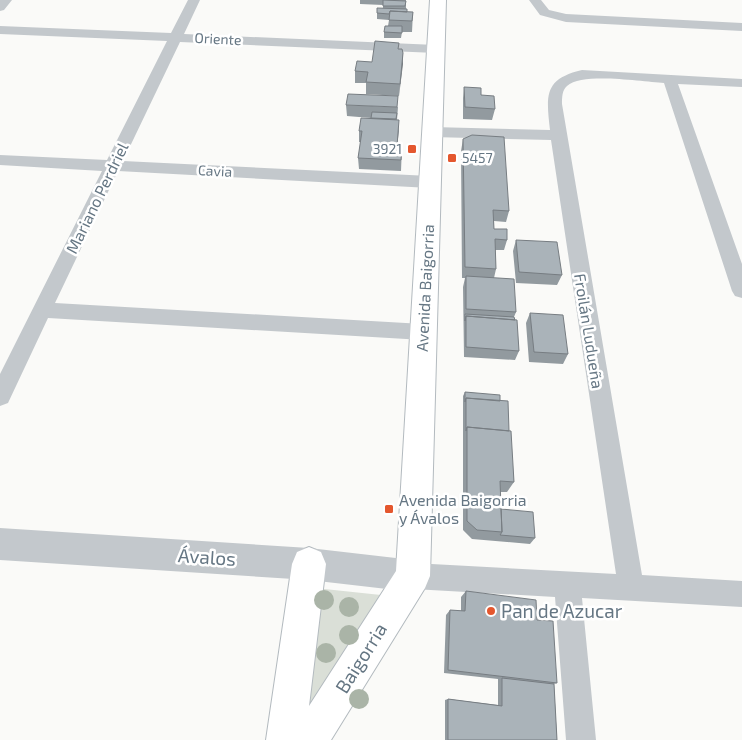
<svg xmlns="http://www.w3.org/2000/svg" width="742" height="740" font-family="'Exo 2',sans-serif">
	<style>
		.green { fill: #dadfd7 }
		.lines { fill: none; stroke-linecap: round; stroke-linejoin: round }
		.secondary-casing { stroke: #b3babf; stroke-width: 2 }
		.minor { fill: #c3c8cc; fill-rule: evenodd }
		.tertiary { fill: #c3c8cc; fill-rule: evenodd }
		.secondary { fill: #fff; fill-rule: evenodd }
		.tree { fill: #aab4a7 }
		.wall { fill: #929a9f }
		.shaded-wall { fill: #777d82 }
		.building { fill: #aab3b9; stroke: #777d82 }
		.poi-dot { fill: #e4572e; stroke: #fff; stroke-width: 2 }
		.labels { text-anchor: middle; stroke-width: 5; stroke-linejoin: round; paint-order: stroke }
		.far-street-label { font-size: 14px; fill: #657683; stroke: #fff }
		.far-poi-label { font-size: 14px; fill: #657683; stroke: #fff; text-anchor: end }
		.street-label { font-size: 16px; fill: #657683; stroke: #fff }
		.poi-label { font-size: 16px; fill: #657683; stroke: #fff; text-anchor: start }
		.near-street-label { font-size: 19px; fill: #657683; stroke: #fff }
		.near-poi-label { font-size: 19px; fill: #657683; stroke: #fff; text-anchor: start }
	</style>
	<rect width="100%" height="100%" fill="#fafaf8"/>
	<path class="green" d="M 315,588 L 381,595 L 295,728 Z"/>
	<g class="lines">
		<defs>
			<path id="secondary" d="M 430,0 L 446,0 L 430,576 L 425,588 L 331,740 L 266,740 L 292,564 L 297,552 L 309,547 L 321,552 L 326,564 L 309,706 L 396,571 Z"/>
		</defs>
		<use href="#secondary" class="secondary-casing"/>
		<path class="minor" d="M 0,0 L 12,0 L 4,10 L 0,11 Z
			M 188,0 L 200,0 L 184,34 L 436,45 L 443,49 L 436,53 L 180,42 L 123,161 L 430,176 L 436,178 L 438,182 L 436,186 L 430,188 L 118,171 L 55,303 L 423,324 L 430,326 L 433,332 L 430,338 L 423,340 L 48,318 L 8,403 L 0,406 L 0,374 L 102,171 L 0,165 L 0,155 L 107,160 L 167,41 L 0,34 L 0,26 L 171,33 Z
			M 529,0 L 541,0 L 549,10 L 566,14 L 742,23 L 742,31 L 566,22 L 540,15 Z
			M 582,70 L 742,79 L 742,87 L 678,84 L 742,264 L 742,298 L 735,296 L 732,291 L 664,83 C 642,82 583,72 567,86 C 562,90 562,98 562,104 L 642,575 L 742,581 L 742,607 L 582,598 L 596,740 L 566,740 L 555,597 L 413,589 L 404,585 L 400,576 L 404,567 L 413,563 L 616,574 L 551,140 L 432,137 L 424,132 L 432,127 L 550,130 C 546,95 544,79 582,70 Z"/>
		<path class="tertiary" d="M 0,528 L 309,548 L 413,560 L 424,565 L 429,576 L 424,587 L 413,592 L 309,580 L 0,560 Z"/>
		<use href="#secondary" class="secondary"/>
	</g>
	<g class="tree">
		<circle cx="324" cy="600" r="10"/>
		<circle cx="349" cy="607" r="10"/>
		<circle cx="349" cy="635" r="10"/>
		<circle cx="326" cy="653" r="10"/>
		<circle cx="359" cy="699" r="10"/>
	</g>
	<path class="wall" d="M 360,0 L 406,0 L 406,9 L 407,12 L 413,12 L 412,32 L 402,32 L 401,38 L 384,38 L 384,32 L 388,26 L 389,20 L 377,19 L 377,13 L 383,8 L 383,5 L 360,4 Z
		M 398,49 L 403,53 L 399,96 L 366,94 L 366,83 L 355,83 L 355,71 Z
		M 464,87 L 481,95 L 495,109 L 492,120 L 463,119 L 463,98 Z
		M 346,105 L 398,107 L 397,120 L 399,131 L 397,146 L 402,146 L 401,171 L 359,169 L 358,158 L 361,142 L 359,142 L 359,131 L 371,118 L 347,116 Z
		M 463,139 L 509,211 L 506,222 L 494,221 L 494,229 L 507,240 L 504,250 L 495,250 L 496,269 L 494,278 L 516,312 L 514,317 L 519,351 L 515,360 L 464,357 L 463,287 L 465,278 L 462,278 L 461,151 Z
		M 516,240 L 562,275 L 557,285 L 516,283 L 513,251 Z
		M 530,313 L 568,354 L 563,364 L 529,362 L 526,323 Z
		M 465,392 L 500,401 L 509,431 L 514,482 L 507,492 L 500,492 L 501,509 L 535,538 L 530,544 L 472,539 L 463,530 L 463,396 Z
		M 466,591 L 537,620 L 557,683 L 554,684 L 557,740 L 445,740 L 445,700 L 448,699 L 498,705 L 498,679 L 444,673 L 446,615 L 450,610 L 461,611 L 461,597 Z"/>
	<path class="shaded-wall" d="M 403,53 L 403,64 L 399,96 L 400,84 Z"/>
	<path class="building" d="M 383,0 L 406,1 L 405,6 L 383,6 Z
		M 377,8 L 407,9 L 407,12 L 390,11 L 389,14 L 377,13 Z
		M 390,11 L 413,12 L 412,21 L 389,20 Z
		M 385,26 L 402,26 L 402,33 L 384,32 Z
		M 375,41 L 399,43 L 398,49 L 402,49 L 403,53 L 400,84 L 366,82 L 368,72 L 355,71 L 357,61 L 372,62 Z
		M 464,87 L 481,88 L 481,95 L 494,96 L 495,109 L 465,107 Z
		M 348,94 L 398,96 L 397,107 L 346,105 Z
		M 372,112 L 397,113 L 396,119 L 371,118 Z
		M 361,118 L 399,120 L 397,146 L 402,146 L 401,160 L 358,158 L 362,131 L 359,131 Z
		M 472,135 L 504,137 L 509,211 L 493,210 L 494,229 L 507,229 L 507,240 L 495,239 L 496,269 L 465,267 L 463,139 Z
		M 516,240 L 557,242 L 562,275 L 519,272 Z
		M 466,276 L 514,279 L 516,312 L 466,309 Z
		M 530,313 L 563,315 L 568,354 L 534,352 Z
		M 465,314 L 514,317 L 515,320 L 466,316 L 465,321 Z
		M 466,316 L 517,320 L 519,351 L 466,347 Z
		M 465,392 L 500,395 L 500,401 L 466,398 L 465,402 Z
		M 466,398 L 508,401 L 509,431 L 467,427 L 466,431 Z
		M 467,427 L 511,431 L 514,482 L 500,481 L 502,532 L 477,530 L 467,521 Z
		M 501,509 L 533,512 L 535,538 L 500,535 L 502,532 Z
		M 466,591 L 536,600 L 537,620 L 553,621 L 557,683 L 448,670 L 450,610 L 465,611 Z
		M 502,678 L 554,684 L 557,740 L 448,740 L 448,699 L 502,706 Z"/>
	<g class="poi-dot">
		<rect x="407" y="144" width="10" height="10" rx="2.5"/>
		<rect x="447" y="153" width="10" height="10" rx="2.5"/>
		<rect x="384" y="504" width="10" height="10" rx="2.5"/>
		<circle cx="491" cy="611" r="5"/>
	</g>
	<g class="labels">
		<g class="far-street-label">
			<text transform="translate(218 39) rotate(3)" y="5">Oriente</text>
			<text transform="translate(215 171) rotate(3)" y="5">Cavia</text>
		</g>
		<g class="far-poi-label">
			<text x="402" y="154">3921</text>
			<text x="462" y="163" text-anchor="start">5457</text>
		</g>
		<g class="street-label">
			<text transform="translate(97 198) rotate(-64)" y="6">Mariano Perdriel</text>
			<text transform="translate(425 288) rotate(-87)" y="6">Avenida Baigorria</text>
			<text transform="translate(589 331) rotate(81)" y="6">Froilán Ludueña</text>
		</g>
		<g class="poi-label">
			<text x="399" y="506">Avenida Baigorria<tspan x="399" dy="18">y Ávalos</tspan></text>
		</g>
		<g class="near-street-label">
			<text transform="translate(207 557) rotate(4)" y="7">Ávalos</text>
			<text transform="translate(361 658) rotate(-58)" y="7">Baigorria</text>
		</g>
		<g class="near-poi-label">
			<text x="501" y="618">Pan de Azucar</text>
		</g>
	</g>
</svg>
